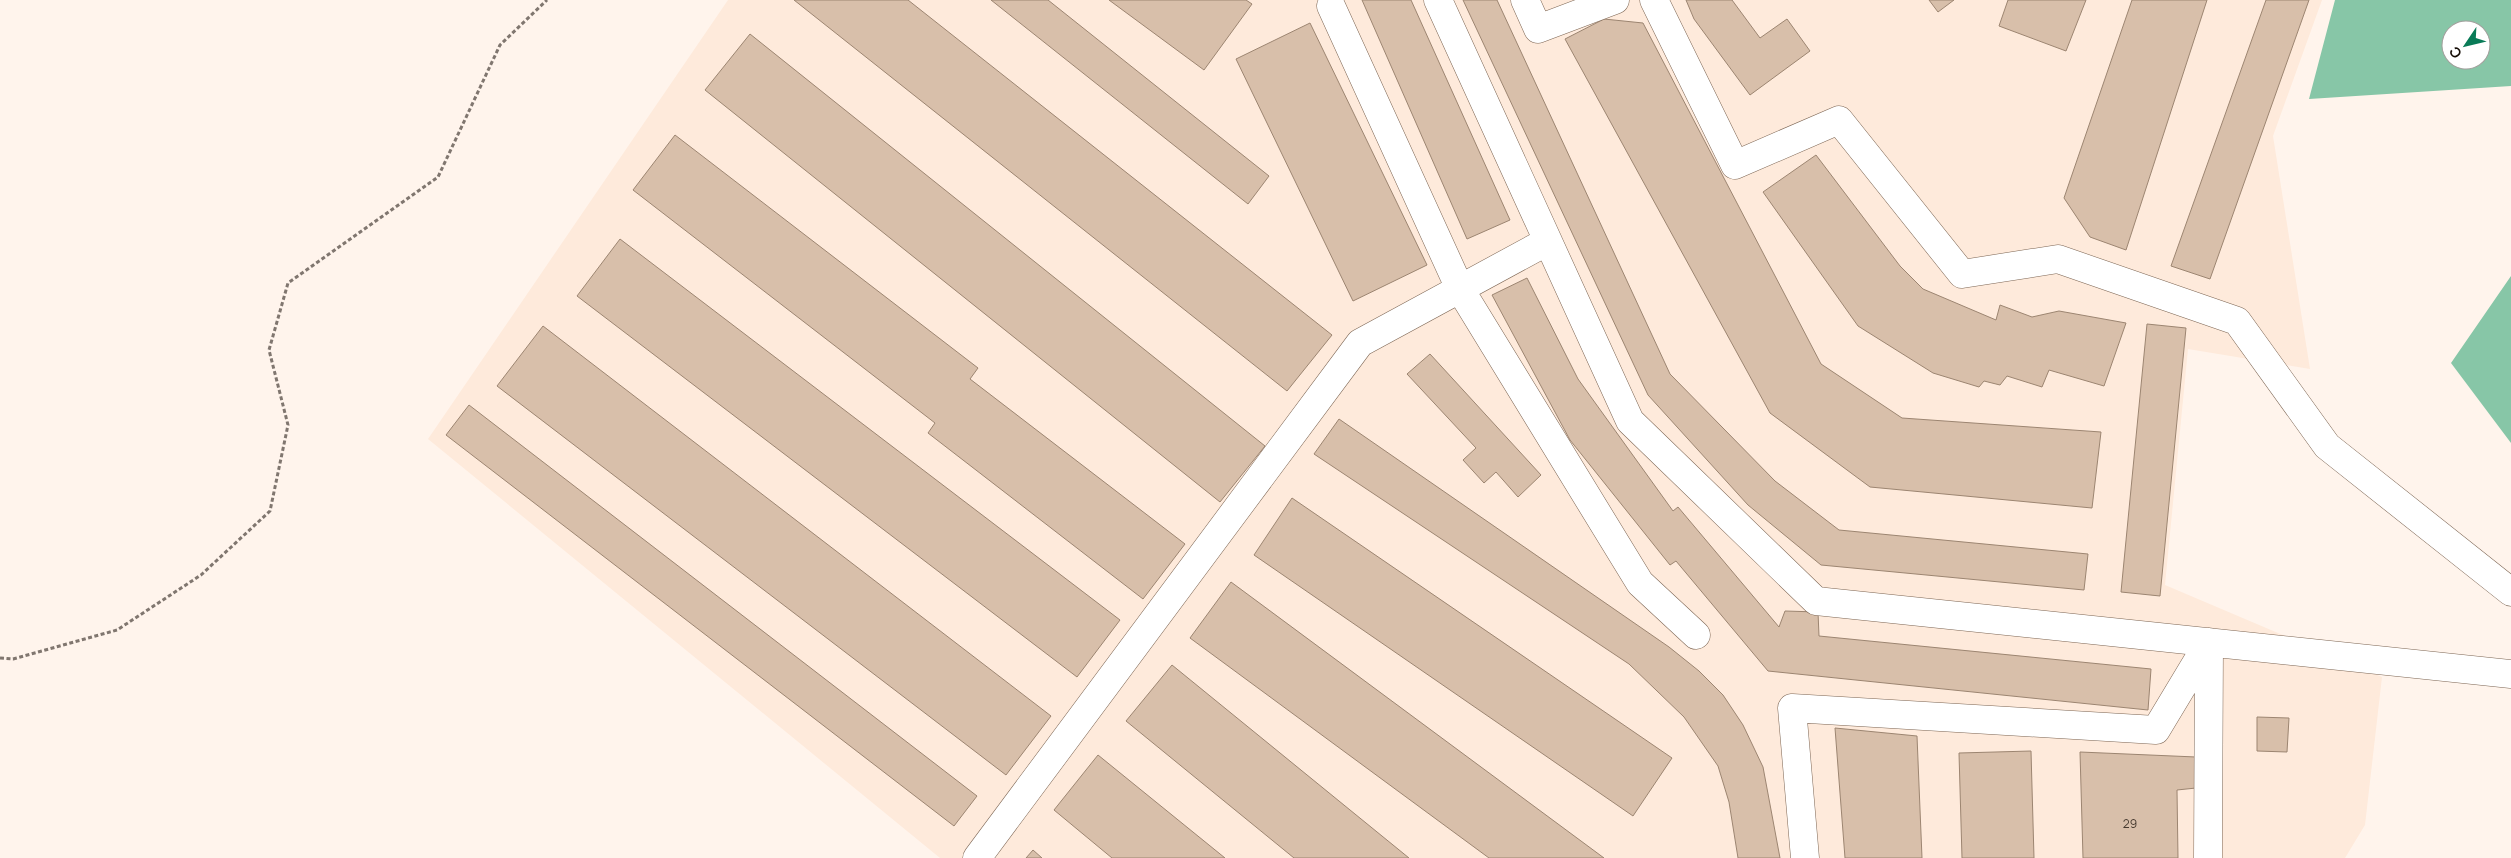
<svg xmlns="http://www.w3.org/2000/svg" width="2511" height="858" font-family="Manrope,sans-serif">
	<style>
		.built { fill: #feeadb }
		.forest { fill: #87c6a7; fill-rule: evenodd }
		.building { fill: #d8bfaa; stroke: #9c8571 }
		.lines { fill: none; stroke-linecap: round; stroke-linejoin: round }
		.minor-casing { stroke: #7d6654; stroke-width: 29 }
		.path { stroke: #80766f; stroke-width: 3; stroke-dasharray: 4 2.5; stroke-linecap: butt }
		.minor { stroke: #fff; stroke-width: 28 }
		.labels { text-anchor: middle; stroke-width: 5; stroke-linejoin: round; paint-order: stroke }
		.number-label { font-size: 12px; fill: #463a2f }
	</style>
	<rect width="100%" height="100%" fill="#fff4ec"/>
	<path class="built" d="M 728,0 L 2322,0 L 2273,136 L 2310,369 L 2188,349 L 2165,585 L 2382,677 L 2365,825 L 2345,858 L 940,858 L 428,439 Z"/>
	<path class="forest" d="M 2335,0 L 2511,0 L 2511,86 L 2309,99 ZM 2451,30 L 2481,30 L 2481,60 L 2451,60 Z
		M 2511,276 L 2511,443 L 2451,363 Z"/>
	<path class="building" d="M 794,0 L 908,0 L 1332,335 L 1287,391 Z
		M 991,0 L 1048,0 L 1269,176 L 1248,204 Z
		M 1109,0 L 1246,0 L 1252,4 L 1204,70 Z
		M 1362,0 L 1411,0 L 1510,220 L 1467,239 Z
		M 1463,0 L 1497,0 L 1670,374 L 1775,481 L 1839,530 L 2088,554 L 2084,590 L 1821,565 L 1748,505 L 1648,395 Z
		M 1686,0 L 1732,0 L 1760,38 L 1787,19 L 1810,51 L 1750,95 L 1694,19 Z
		M 1929,0 L 1954,0 L 1938,12 Z
		M 2008,0 L 2086,0 L 2066,51 L 1999,26 Z
		M 2132,0 L 2207,0 L 2126,250 L 2090,237 L 2064,198 Z
		M 2266,0 L 2309,0 L 2210,279 L 2171,266 Z
		M 1604,19 L 1643,23 L 1821,364 L 1902,418 L 2101,432 L 2092,508 L 1870,487 L 1770,413 L 1565,39 Z
		M 1310,23 L 1427,265 L 1353,301 L 1236,59 Z
		M 750,34 L 1265,446 L 1220,502 L 705,90 Z
		M 675,135 L 978,368 L 970,379 L 1185,544 L 1143,599 L 928,433 L 935,423 L 633,190 Z
		M 1816,155 L 1900,266 L 1923,289 L 1996,320 L 2000,305 L 2032,317 L 2059,311 L 2126,323 L 2104,386 L 2049,370 L 2042,387 L 2007,376 L 2000,385 L 1984,381 L 1979,387 L 1933,373 L 1858,326 L 1763,192 Z
		M 620,239 L 1120,620 L 1077,677 L 577,296 Z
		M 1527,278 L 1578,379 L 1673,511 L 1678,507 L 1779,627 L 1785,611 L 1818,612 L 1819,636 L 2151,669 L 2148,710 L 1768,671 L 1676,561 L 1670,565 L 1570,440 L 1492,295 Z
		M 2147,324 L 2186,328 L 2160,596 L 2121,592 Z
		M 543,326 L 1051,716 L 1006,775 L 497,386 Z
		M 1430,354 L 1541,475 L 1518,497 L 1496,472 L 1484,483 L 1463,460 L 1476,448 L 1407,374 Z
		M 469,405 L 977,796 L 954,826 L 446,435 Z
		M 1339,419 L 1669,647 L 1699,671 L 1723,695 L 1743,725 L 1763,767 L 1780,858 L 1738,858 L 1729,802 L 1718,766 L 1684,717 L 1629,664 L 1314,454 Z
		M 1292,498 L 1672,758 L 1633,816 L 1254,555 Z
		M 1231,582 L 1604,858 L 1489,858 L 1190,638 Z
		M 1172,665 L 1409,858 L 1294,858 L 1126,721 Z
		M 2257,717 L 2289,718 L 2287,752 L 2257,751 Z
		M 1835,728 L 1917,736 L 1922,858 L 1845,858 Z
		M 2031,751 L 2034,858 L 1962,858 L 1959,753 Z
		M 2080,752 L 2196,757 L 2196,788 L 2177,790 L 2178,858 L 2083,858 Z
		M 1098,755 L 1225,858 L 1112,858 L 1054,810 Z
		M 1033,850 L 1042,858 L 1026,858 Z"/>
	<g class="lines">
		<defs>
			<path id="minor" d="M 1438,0 L 1630,421 L 1816,601 L 2511,674
				M 1525,0 L 1538,29 L 1615,0
				M 1654,0 L 1735,165 L 1839,120 L 1962,274 L 2058,259 L 2237,321 L 2327,446 L 2511,592
				M 1331,6 L 1460,289 L 1640,583 L 1696,635
				M 977,858 L 1360,343 L 1548,241
				M 1805,858 L 1792,708 L 2156,730 L 2209,642
				M 2208,858 L 2209,644"/>
		</defs>
		<use href="#minor" class="minor-casing"/>
		<path class="path" d="M 0,658 L 13,659 L 117,630 L 201,575 L 270,511 L 288,425 L 269,350 L 288,283 L 438,177 L 500,45 L 547,0"/>
		<use href="#minor" class="minor"/>
	</g>
	<g class="labels">
		<g class="number-label">
			<text x="2130" y="828">29</text>
		</g>
	</g>
	<g transform="translate(2466 45) rotate(235)"><circle r="24" fill="#ffffff" stroke="#a19e9b"/>
	<path d="M0-4L9 19L0 12L-9 19Z" fill="#097b57"/>
	<text y="-8" font-size="14" font-weight="bold" text-anchor="middle" fill="#150d06">С</text>
	</g>
</svg>
